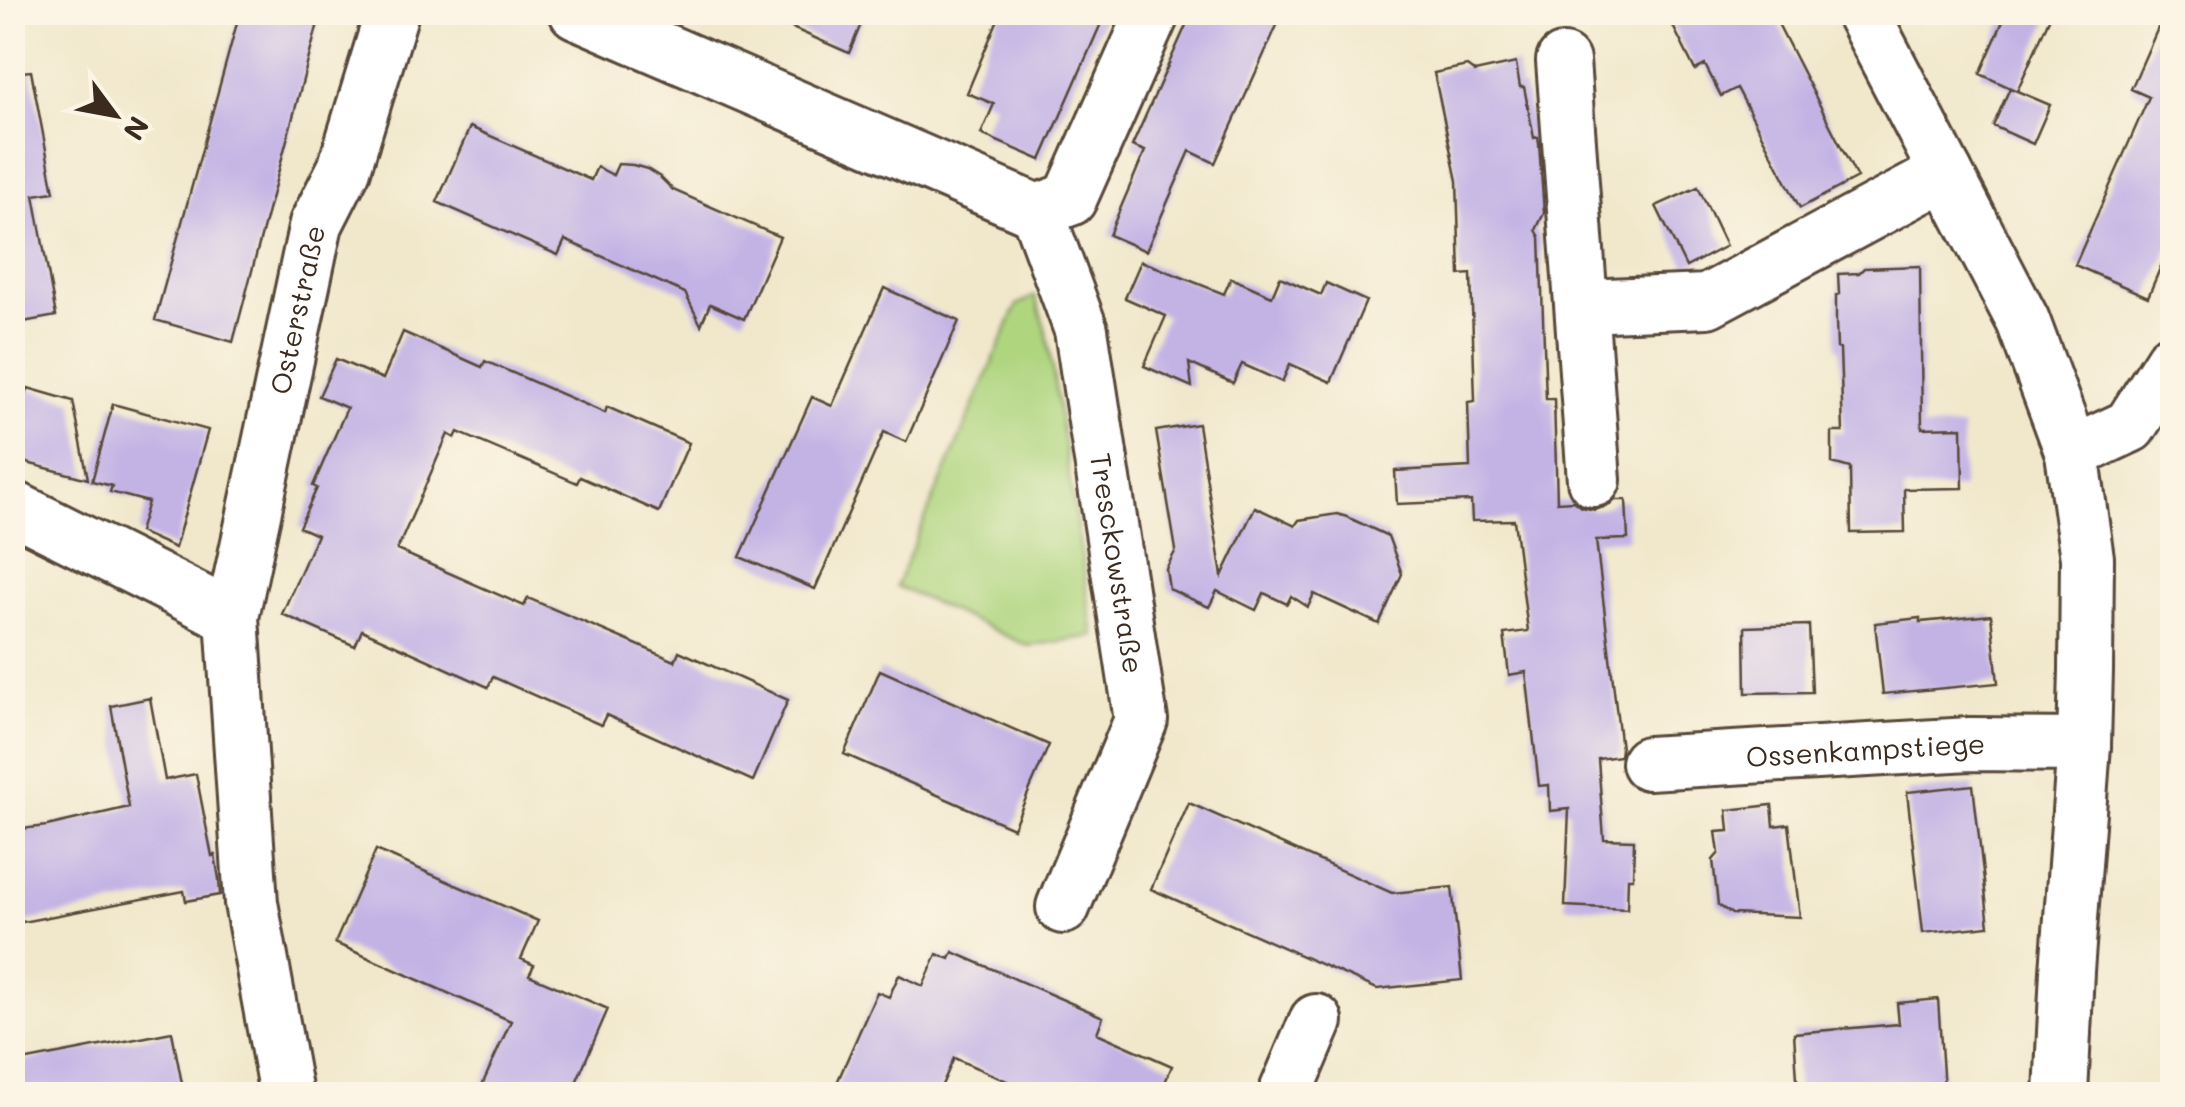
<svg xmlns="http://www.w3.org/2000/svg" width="2185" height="1107" font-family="Mali,sans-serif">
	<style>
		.green { fill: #afd57f; stroke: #75804e; stroke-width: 2.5 }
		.building { fill: #c3b3e5 }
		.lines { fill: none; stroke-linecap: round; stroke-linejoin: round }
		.minor-casing { stroke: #564638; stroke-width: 58 }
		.minor { stroke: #fff; stroke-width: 52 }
		.labels { text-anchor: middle; stroke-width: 9; stroke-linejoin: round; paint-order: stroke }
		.street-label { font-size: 28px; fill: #3b2a1e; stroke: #fcf5e5 }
	</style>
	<rect width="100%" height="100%" fill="#fcf5e5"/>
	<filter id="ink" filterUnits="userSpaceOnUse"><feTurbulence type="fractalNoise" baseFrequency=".01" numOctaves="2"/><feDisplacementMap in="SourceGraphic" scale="20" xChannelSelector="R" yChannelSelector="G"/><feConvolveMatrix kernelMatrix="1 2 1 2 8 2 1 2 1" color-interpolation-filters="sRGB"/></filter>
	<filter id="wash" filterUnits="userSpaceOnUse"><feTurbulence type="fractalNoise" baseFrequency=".0048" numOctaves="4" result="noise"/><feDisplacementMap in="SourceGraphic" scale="40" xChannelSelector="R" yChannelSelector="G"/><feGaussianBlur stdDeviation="2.25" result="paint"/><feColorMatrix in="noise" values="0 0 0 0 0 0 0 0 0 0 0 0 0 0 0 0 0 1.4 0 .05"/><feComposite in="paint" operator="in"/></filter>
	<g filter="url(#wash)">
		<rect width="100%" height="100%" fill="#f1e8cc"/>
		<path class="green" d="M 1035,296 L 1047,334 L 1094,636 L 1028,646 L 896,586 L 1017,305 Z"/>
		<g id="blocks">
			<path class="building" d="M 240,12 L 321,12 L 233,342 L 155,320 Z
				M 756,12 L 866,12 L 849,53 Z
				M 1001,12 L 1106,12 L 1041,160 L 981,134 L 994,104 L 967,93 Z
				M 1192,12 L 1283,12 L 1215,163 L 1190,151 L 1146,251 L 1109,235 L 1145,151 L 1132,146 Z
				M 1666,12 L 1772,12 L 1857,178 L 1800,208 L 1737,88 L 1721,96 L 1705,65 L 1695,70 Z
				M 2007,12 L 2052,12 L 2017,91 L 1980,74 Z
				M 2165,12 L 2172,12 L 2172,240 L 2148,297 L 2075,265 L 2149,97 L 2131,89 Z
				M 1516,63 L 1520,87 L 1524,87 L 1534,138 L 1538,137 L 1539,144 L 1544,213 L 1536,230 L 1540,237 L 1546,399 L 1554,399 L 1557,502 L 1574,501 L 1582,507 L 1595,510 L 1610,505 L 1615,500 L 1626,500 L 1628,539 L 1596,540 L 1621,749 L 1620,756 L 1598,759 L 1604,839 L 1634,840 L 1633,878 L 1628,878 L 1627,909 L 1565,906 L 1569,809 L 1550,811 L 1549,785 L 1539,786 L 1526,672 L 1509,675 L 1504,634 L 1528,631 L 1514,520 L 1472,521 L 1471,501 L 1397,504 L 1395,471 L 1470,467 L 1468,402 L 1475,401 L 1471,274 L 1460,275 L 1457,181 L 1434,73 L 1467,66 L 1475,72 Z
				M 31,71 L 54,192 L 34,195 L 56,316 L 12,324 L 12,73 Z
				M 2010,88 L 2050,105 L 2033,144 L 1993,126 Z
				M 470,127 L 591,180 L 597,167 L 613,175 L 618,164 L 633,165 L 647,169 L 660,177 L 673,190 L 780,237 L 744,319 L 710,304 L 701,325 L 685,293 L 565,240 L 558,255 L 437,202 Z
				M 1698,187 L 1726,246 L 1686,267 L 1656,206 Z
				M 1141,261 L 1224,294 L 1231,278 L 1272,296 L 1280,277 L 1321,295 L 1326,283 L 1366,301 L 1331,382 L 1290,364 L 1282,382 L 1242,364 L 1233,383 L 1189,363 L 1192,387 L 1144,366 L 1166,316 L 1125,298 Z
				M 1920,266 L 1922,428 L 1962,427 L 1963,488 L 1904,489 L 1905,532 L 1851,533 L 1850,468 L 1832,463 L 1832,432 L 1843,432 L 1840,349 L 1837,348 L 1836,321 L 1836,295 L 1839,294 L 1838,274 L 1859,273 L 1864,268 Z
				M 884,288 L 959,321 L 906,442 L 884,432 L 815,589 L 740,557 L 812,397 L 832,406 Z
				M 403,332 L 482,367 L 485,361 L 605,413 L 607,407 L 689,443 L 659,512 L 580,477 L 577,483 L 458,432 L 455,438 L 448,434 L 397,550 L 524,606 L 528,598 L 675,661 L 679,651 L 788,700 L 753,781 L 606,715 L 601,725 L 493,677 L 488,687 L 362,630 L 355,646 L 282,614 L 317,535 L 299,527 L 317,488 L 313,486 L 347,408 L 319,396 L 336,359 L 383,379 Z
				M 28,388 L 73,401 L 88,479 L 12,459 L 12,446 Z
				M 113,404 L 208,430 L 175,548 L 139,532 L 148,502 L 110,492 L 112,486 L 92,481 Z
				M 1198,424 L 1222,576 L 1255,507 L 1295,526 L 1299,520 L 1337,514 L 1347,517 L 1388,536 L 1402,574 L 1379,624 L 1314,594 L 1308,607 L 1291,596 L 1287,604 L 1264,593 L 1256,610 L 1217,591 L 1209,607 L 1169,589 L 1166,569 L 1176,550 L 1156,431 Z
				M 1991,615 L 1998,683 L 1883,694 L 1875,623 L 1920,618 L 1920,622 Z
				M 1809,625 L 1812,692 L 1746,693 L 1745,627 Z
				M 880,670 L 1049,745 L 1013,828 L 844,754 Z
				M 150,698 L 165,780 L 196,774 L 212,856 L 215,855 L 219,879 L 220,895 L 186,901 L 184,891 L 12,924 L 12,830 L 47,826 L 129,807 L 111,706 Z
				M 1973,785 L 1989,926 L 1923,933 L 1907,792 Z
				M 1189,803 L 1392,893 L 1452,887 L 1462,980 L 1377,989 L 1151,889 Z
				M 1772,805 L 1774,826 L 1789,824 L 1800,917 L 1732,914 L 1718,905 L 1713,860 L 1719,853 L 1716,832 L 1729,831 L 1727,810 Z
				M 376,850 L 538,921 L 521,959 L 534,965 L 529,975 L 608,1009 L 571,1094 L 478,1094 L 511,1021 L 335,943 Z
				M 953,952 L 1103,1017 L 1097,1033 L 1172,1066 L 1160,1094 L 1037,1094 L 954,1058 L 938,1094 L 832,1094 L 877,992 L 889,997 L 899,975 L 923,986 L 937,954 L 950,959 Z
				M 1938,999 L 1944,1089 L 1871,1094 L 1798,1094 L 1794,1033 L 1899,1024 L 1897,1003 Z
				M 172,1032 L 184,1094 L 12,1094 L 12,1063 Z"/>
		</g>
	</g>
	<g filter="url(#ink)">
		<use href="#blocks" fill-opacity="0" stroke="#564638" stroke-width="2.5"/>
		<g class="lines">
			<defs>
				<g id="minor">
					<path id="s1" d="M 576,12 L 1037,211 L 1081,330 L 1141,720 L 1063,907"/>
					<path d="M 1862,12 L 2023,321 L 2072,453 L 2087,558 L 2086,670 L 2084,745 L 2067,971 L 2061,1094"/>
					<path d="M 1563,61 L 1594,480"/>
					<path d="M 1037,211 L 1070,199 L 1153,12"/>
					<path d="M 1582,306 L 1707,301 L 1946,173"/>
					<path d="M 2072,453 L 2130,426 L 2172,360"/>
					<path d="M 12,507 L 232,617"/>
					<path id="s2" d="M 1648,763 L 1970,744 L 2084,745"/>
					<path id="s3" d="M 286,1094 L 251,903 L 232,617 L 316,224 L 344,169 L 392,12"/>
					<path d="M 1285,1094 L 1316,1021"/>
				</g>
			</defs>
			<use href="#minor" class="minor-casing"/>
			<use href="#minor" class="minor"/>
		</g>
	</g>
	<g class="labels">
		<g class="street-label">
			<text dy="10" stroke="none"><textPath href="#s3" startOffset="795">Osterstraße</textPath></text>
			<text dy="10" stroke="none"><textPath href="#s1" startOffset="865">Tresckowstraße</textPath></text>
			<text dy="10" stroke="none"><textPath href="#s2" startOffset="218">Ossenkampstiege</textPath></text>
		</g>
	</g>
	<rect width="2185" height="1107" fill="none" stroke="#fcf5e5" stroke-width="50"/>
	<g transform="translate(115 115) rotate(122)" stroke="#fcf5e5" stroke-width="8" paint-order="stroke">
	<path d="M0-8L18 38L0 25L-18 38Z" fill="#3b2a1e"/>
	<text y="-15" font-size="28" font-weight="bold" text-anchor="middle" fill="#3b2a1e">N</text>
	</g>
</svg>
